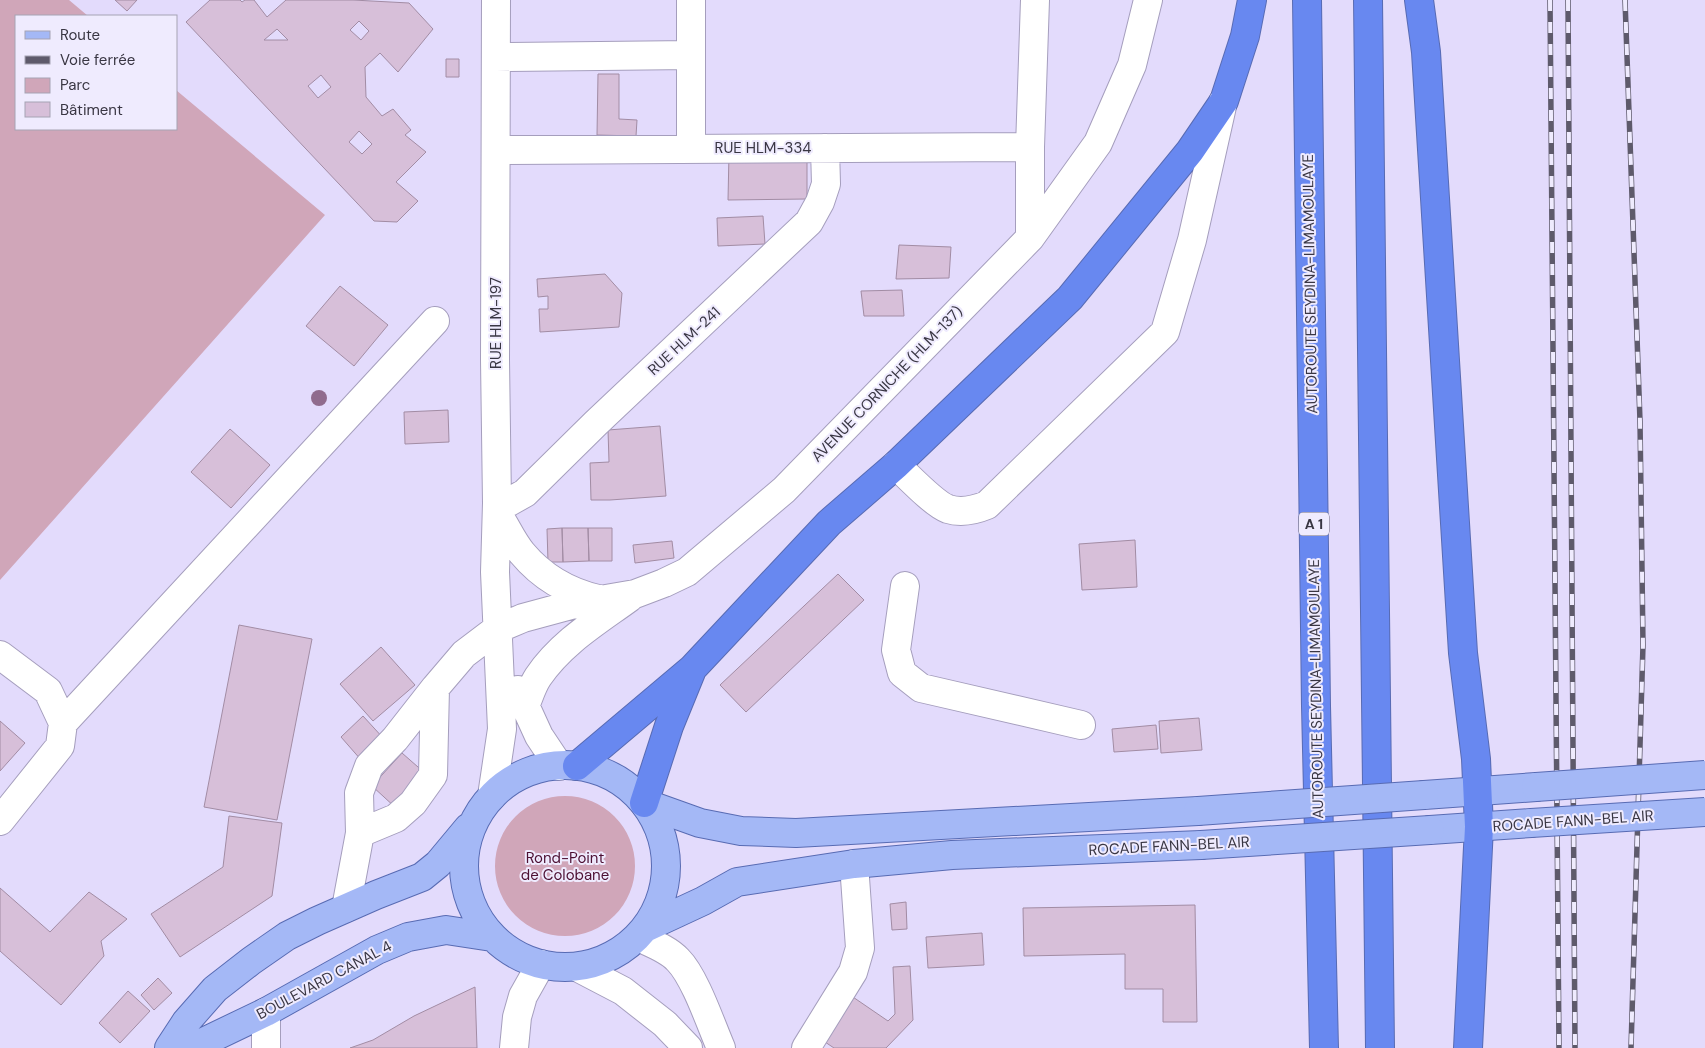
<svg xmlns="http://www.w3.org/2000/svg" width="1705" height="1048" font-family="'DM Sans',sans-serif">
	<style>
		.green { fill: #d0a6b9 }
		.building { fill: #d7bfd9; stroke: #a28ca4; fill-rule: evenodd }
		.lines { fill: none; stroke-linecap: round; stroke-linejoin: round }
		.minor-casing { stroke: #a59ebd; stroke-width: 30 }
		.major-casing { stroke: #586bb3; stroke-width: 30 }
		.highway-casing { stroke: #586bb3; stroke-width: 30 }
		.minor { stroke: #fff; stroke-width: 28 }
		.major { stroke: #a4b8f6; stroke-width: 28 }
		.highway { stroke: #6888f0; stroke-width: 28 }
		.rail-casing { stroke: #5e5a6b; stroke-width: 5.5 }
		.rail { stroke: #efebfe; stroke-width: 4; stroke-dasharray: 11; stroke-linecap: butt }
		.major-bridge-casing { stroke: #586bb3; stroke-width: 30; stroke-linecap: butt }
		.major-bridge { stroke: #a4b8f6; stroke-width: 28 }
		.tree { fill: #906b8d }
		.labels { text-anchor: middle; stroke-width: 4; stroke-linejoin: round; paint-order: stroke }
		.shield { fill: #efebfe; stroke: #706c7b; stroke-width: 1 }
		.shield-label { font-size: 14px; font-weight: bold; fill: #393643 }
		.street-label { font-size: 15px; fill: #393643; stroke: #efebfe }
		.park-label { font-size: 15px; fill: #4d1033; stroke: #efebfe }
	</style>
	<rect width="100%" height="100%" fill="#e3dbfc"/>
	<path class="green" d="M 0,0 L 69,0 L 88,16 L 16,16 L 16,129 L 176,129 L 176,90 L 325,215 L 0,580 Z
		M495 866a70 70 0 1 1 140 0a70 70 0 1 1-140 0Z"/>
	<path class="building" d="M 115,0 L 137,0 L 127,11 Z
		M 210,0 L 240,0 L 242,2 L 245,0 L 254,0 L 267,17 L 286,0 L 353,0 L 409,3 L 433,29 L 398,72 L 380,53 L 365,67 L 366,97 L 382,116 L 393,109 L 411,130 L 405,135 L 426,152 L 396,182 L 418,201 L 397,222 L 374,221 L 186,22 ZM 359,21 L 369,31 L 361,40 L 350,30 ZM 277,29 L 288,40 L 264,40 ZM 321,75 L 331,87 L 318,98 L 308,86 ZM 359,131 L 372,144 L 362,154 L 349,142 Z
		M 446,59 L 459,59 L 459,77 L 446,77 Z
		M 598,74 L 619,74 L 619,119 L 637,120 L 636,136 L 597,135 Z
		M 729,153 L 807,157 L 807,199 L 728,200 Z
		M 763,216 L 765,244 L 718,246 L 717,218 Z
		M 899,245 L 951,247 L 949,278 L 896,279 Z
		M 605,274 L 622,293 L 619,327 L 540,332 L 539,309 L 548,309 L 548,296 L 538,297 L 537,279 Z
		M 340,286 L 388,325 L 354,366 L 306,326 Z
		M 902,290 L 904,316 L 864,316 L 861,291 Z
		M 448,410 L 449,442 L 405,444 L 404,412 Z
		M 660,426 L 666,496 L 610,500 L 591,500 L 590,463 L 609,462 L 608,430 Z
		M 230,429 L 270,465 L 231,508 L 191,472 Z
		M 562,528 L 588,528 L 589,561 L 563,562 Z
		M 562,528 L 563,562 L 548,562 L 547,529 Z
		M 588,528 L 612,528 L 612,561 L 589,561 Z
		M 1135,540 L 1137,587 L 1082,590 L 1079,544 Z
		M 672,541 L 674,558 L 635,563 L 633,545 Z
		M 838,574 L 864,600 L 746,712 L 720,685 Z
		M 239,625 L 312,639 L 277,820 L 204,807 Z
		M 381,647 L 415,685 L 373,721 L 340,684 Z
		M 363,716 L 385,740 L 362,761 L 341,737 Z
		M 1199,718 L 1202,750 L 1161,753 L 1159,721 Z
		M 0,721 L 25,743 L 0,771 Z
		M 1156,725 L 1158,749 L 1114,752 L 1112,729 Z
		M 402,753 L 426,774 L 396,808 L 372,786 Z
		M 229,816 L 282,823 L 272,896 L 180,957 L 151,914 L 223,867 Z
		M 0,888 L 50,932 L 89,892 L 127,919 L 101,941 L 104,956 L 61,1005 L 0,951 Z
		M 906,902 L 907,929 L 892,930 L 890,904 Z
		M 1195,905 L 1197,1022 L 1163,1022 L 1163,989 L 1125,989 L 1125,954 L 1024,956 L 1023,908 Z
		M 982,933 L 984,965 L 928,968 L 926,937 Z
		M 910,966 L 913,1020 L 886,1048 L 834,1048 L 819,1038 L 850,995 L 888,1021 L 895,1014 L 893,967 Z
		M 158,978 L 172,993 L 154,1010 L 141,995 Z
		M 475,987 L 477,1048 L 350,1048 L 373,1040 L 414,1016 Z
		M 128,991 L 150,1011 L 120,1043 L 99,1023 Z"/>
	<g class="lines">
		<defs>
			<path id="minor" d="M 496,57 L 691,55
				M 691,148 L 691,0
				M 496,150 L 1030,147
				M 1030,238 L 1030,147 L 1035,0
				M 896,465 C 908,476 934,504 948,509 C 961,513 975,510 987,505 L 1165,332 L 1192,240 L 1223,102
				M 497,503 L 509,502 L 525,493 L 596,423 L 809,222 L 820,202 L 826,184 L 825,148
				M 497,513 C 506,526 512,541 522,553 C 542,577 568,592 598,599
				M 905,586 L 896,650 L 902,673 L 921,688 L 1081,725
				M 0,655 L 48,691 L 63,723 L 60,746 L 0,821
				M 518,690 L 539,736 L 559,766
				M 525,706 C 529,697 532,686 538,677 C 561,643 596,622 629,598
				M 63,723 L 435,321
				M 492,796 L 502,729 L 495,572 L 497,503 L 495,360 L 496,0
				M 360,833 L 359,793 L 369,766 L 395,739 L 435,688
				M 346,908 L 360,833 L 396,818 L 413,803 L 433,775 L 435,688 L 464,654 L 497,629 L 523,618 L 571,605 L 635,594 L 664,583 L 687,572 L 784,490 L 1030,238 L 1098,143 L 1132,65 L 1148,0
				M 638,937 C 651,943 668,949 678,960 C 695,977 711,1025 721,1048
				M 577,967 L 623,991 L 665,1024 L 688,1048
				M 266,1012 L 266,1048
				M 514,1048 L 517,1017 L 523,996 L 541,964
				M 806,1048 L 853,972 L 860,948 L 854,864"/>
			<path id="major" d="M464 866a101 101 0 1 1 202 0a101 101 0 1 1-202 0Z
				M 1424,795 L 1536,787
				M 644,803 L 700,823 L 741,831 L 796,833 L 1198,811
				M 1430,830 L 1531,823
				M 645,928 L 703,901 L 737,882 L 854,864 L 952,855 L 1201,845
				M 169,1048 L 186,1022 L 215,989 L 251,961 L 287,936 L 317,921 L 376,895 L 422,877 L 438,864 L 468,828
				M 191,1048 L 266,1012 L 377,950 L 408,937 L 446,930 L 492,937"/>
			<path id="highway" d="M 1307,0 L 1316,706 L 1324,1048
				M 1368,0 L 1380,1048
				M 1419,0 L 1426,52 L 1463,653 L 1476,759 L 1479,827 L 1468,1048
				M 577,766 L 692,669 L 829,523 L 896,465 L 1070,298 L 1190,151 L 1224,101 L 1245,36 L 1252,0
				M 644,803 L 669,726 L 691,672"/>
		</defs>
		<use href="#minor" class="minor-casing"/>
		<use href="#major" class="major-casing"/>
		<use href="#highway" class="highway-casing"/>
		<use href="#minor" class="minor"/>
		<use href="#major" class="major"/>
		<use href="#highway" class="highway"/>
		<defs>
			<path id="rail" d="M 1550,0 L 1559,1048
				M 1568,0 L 1575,1048
				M 1625,0 L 1640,421 L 1643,645 L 1631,1048"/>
		</defs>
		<use href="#rail" class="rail-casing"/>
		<use href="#rail" class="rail"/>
		<defs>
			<path id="major-bridge" d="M 1536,787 L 1705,775
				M 1198,811 L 1424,795
				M 1531,823 L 1705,812
				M 1201,845 L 1430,830"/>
		</defs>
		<use href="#major-bridge" class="major-bridge-casing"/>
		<use href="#major-bridge" class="major-bridge"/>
	</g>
	<circle class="tree" cx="319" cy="398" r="8"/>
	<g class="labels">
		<rect class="shield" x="1299" y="512.5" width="30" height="23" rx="4"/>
		<g class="shield-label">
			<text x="1314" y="529">A 1</text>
		</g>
		<g class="street-label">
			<text x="763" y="153">RUE HLM-334</text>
			<text transform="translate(1310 284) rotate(-91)" y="5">AUTOROUTE SEYDINA-LIMAMOULAYE</text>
			<text transform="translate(496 323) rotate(-90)" y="5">RUE HLM-197</text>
			<text transform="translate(684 341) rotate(-43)" y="5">RUE HLM-241</text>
			<text transform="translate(887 384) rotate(-46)" y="5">AVENUE CORNICHE (HLM-137)</text>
			<text transform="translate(1316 689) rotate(-91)" y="5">AUTOROUTE SEYDINA-LIMAMOULAYE</text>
			<text transform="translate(1573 821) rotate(-4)" y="5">ROCADE FANN-BEL AIR</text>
			<text transform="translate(1169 846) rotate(-3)" y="5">ROCADE FANN-BEL AIR</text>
			<text transform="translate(324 980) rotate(-28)" y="5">BOULEVARD CANAL 4</text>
		</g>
		<g class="park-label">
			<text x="565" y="863">Rond-Point<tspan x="565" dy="17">de Colobane</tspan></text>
		</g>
	</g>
	<rect x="15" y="15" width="162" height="115" fill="#efebfe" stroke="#a6a3b3"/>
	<rect x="25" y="31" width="25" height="8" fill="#a4b8f6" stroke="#a6a3b3"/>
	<text x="60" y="40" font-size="15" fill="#393643">Route</text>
	<rect x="25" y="56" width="25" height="8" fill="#5e5a6b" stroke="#a6a3b3"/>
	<text x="60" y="65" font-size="15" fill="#393643">Voie ferrée</text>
	<rect x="25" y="78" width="25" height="15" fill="#d0a6b9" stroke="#a6a3b3"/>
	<text x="60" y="90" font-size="15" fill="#393643">Parc</text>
	<rect x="25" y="102" width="25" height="15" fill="#d7bfd9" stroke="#a6a3b3"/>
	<text x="60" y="115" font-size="15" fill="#393643">Bâtiment</text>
</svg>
